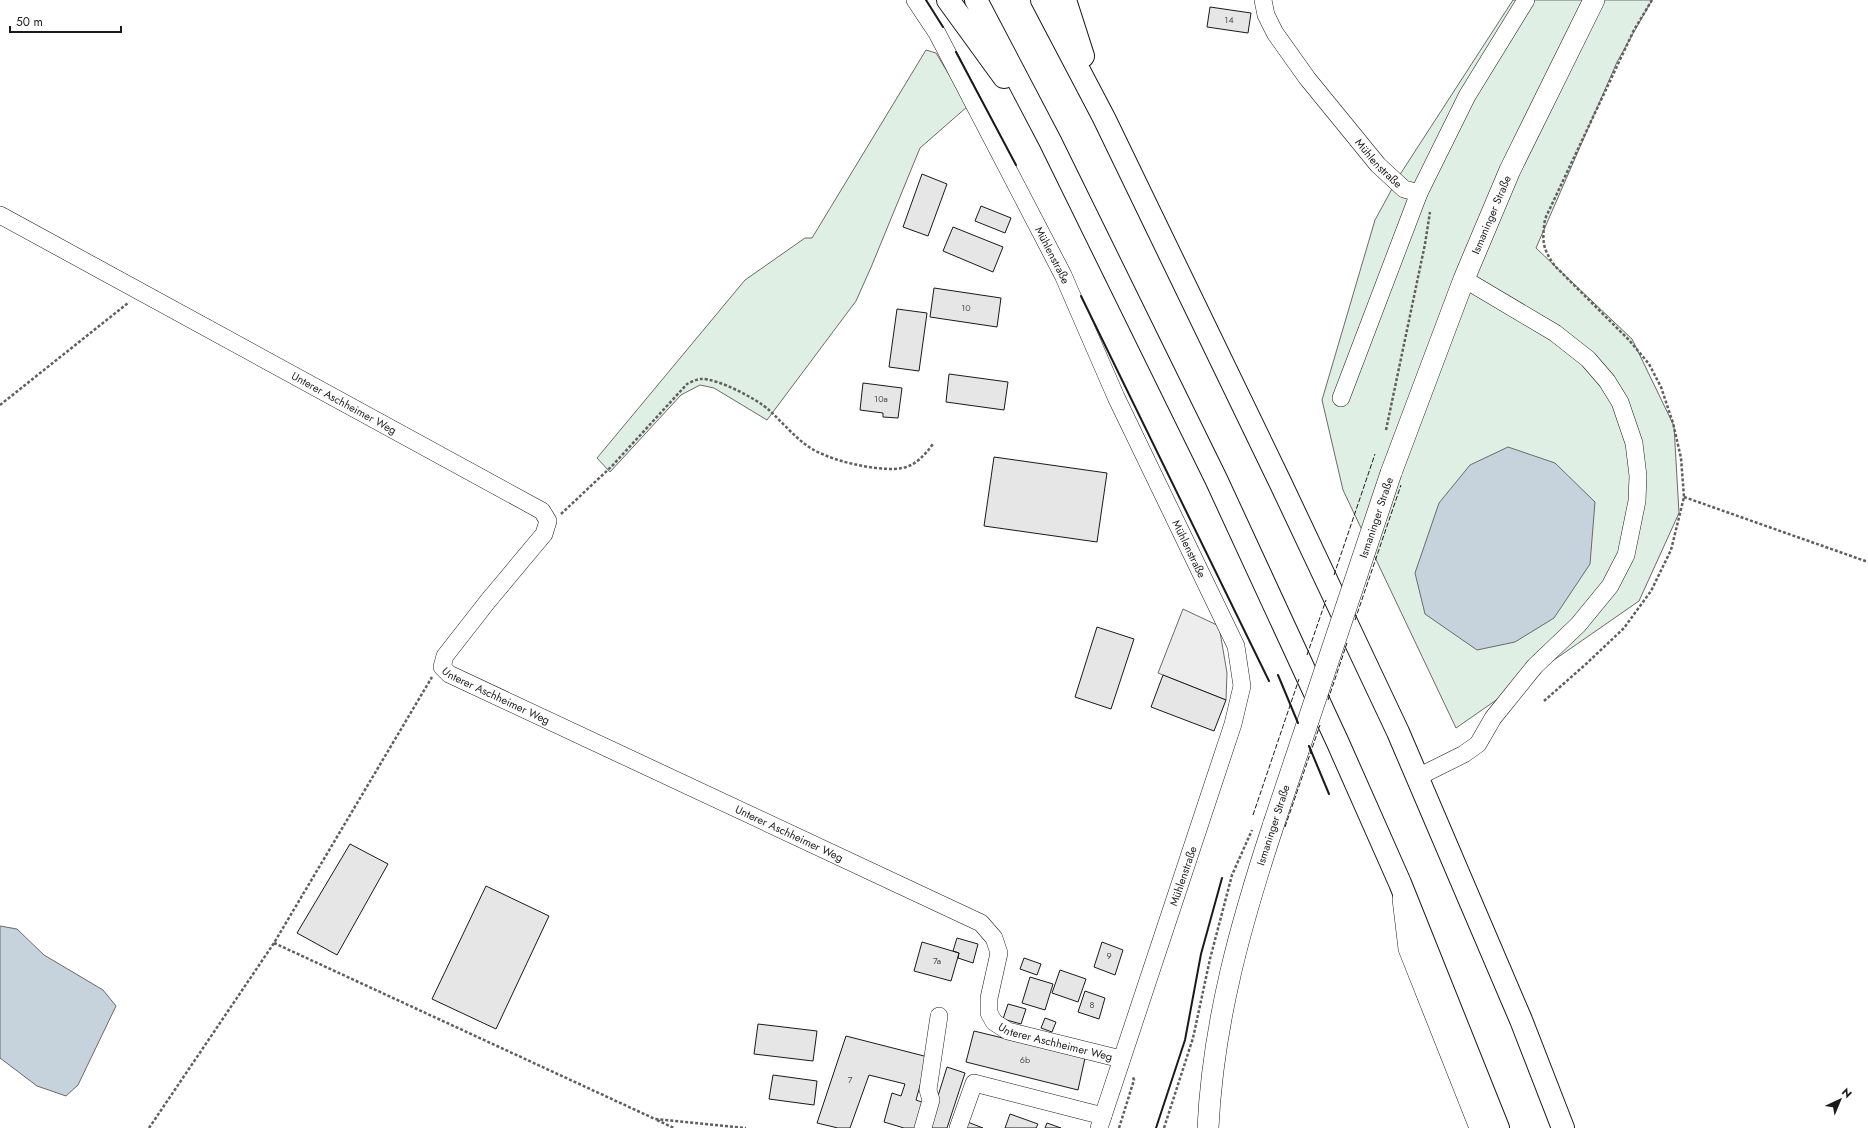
<svg xmlns="http://www.w3.org/2000/svg" width="1868" height="1128" font-family="Jost,sans-serif">
	<style>
		.green { fill: #e0efe3; stroke: #6a6a6a }
		.parking { fill: #ededed; stroke: #6a6a6a }
		.water { fill: #c6d2dc; stroke: #6a6a6a }
		.building { fill: #e6e6e6; stroke: #1a1a1a }
		.lines { fill: none; stroke-linecap: round; stroke-linejoin: round }
		.minor-casing { stroke: #1a1a1a; stroke-width: 18 }
		.major-casing { stroke: #1a1a1a; stroke-width: 22 }
		.highway-casing { stroke: #1a1a1a; stroke-width: 24 }
		.path { stroke: #5f5f5f; stroke-width: 2.5; stroke-dasharray: 3 2; stroke-linecap: butt }
		.minor { stroke: #fff; stroke-width: 17 }
		.major { stroke: #fff; stroke-width: 21 }
		.highway { stroke: #fff; stroke-width: 22 }
		.major-bridge-casing { stroke: #1a1a1a; stroke-width: 22; stroke-linecap: butt }
		.major-bridge { stroke: #fff; stroke-width: 21 }
		.fence { stroke: #1a1a1a; stroke-width: 1; stroke-dasharray: 5 2; stroke-linecap: butt }
		.wall { stroke: #1a1a1a; stroke-width: 2 }
		.labels { text-anchor: middle; stroke-width: 3; stroke-linejoin: round; paint-order: stroke }
		.number-label { font-size: 9px; fill: #4d4d4d }
		.street-label { font-size: 11px; fill: #1a1a1a; stroke: #fff }
	</style>
	<rect width="100%" height="100%" fill="#fff"/>
	<path class="green" d="M 1513,0 L 1652,0 L 1617,62 L 1536,248 L 1632,339 L 1674,426 L 1679,513 L 1639,601 L 1456,728 L 1343,490 L 1322,400 L 1375,220 L 1399,176 Z
		M 926,50 L 936,53 L 968,106 L 920,148 L 872,265 L 856,301 L 767,420 L 714,388 L 700,385 L 681,395 L 610,472 L 597,458 L 745,280 L 805,238 L 812,238 Z"/>
	<path class="parking" d="M 1183,609 L 1219,626 L 1227,673 L 1226,700 L 1158,673 Z"/>
	<path class="water" d="M 1508,447 L 1555,463 L 1595,502 L 1590,564 L 1554,618 L 1515,642 L 1477,650 L 1425,614 L 1415,573 L 1439,503 L 1470,465 Z
		M 0,926 L 17,929 L 44,955 L 103,990 L 116,1006 L 78,1085 L 66,1096 L 37,1086 L 0,1058 Z"/>
	<path class="building" d="M 1210,7 L 1251,13 L 1248,33 L 1207,27 Z
		M 922,174 L 947,184 L 928,236 L 903,227 Z
		M 981,206 L 1011,218 L 1005,233 L 975,221 Z
		M 953,227 L 1003,247 L 993,272 L 943,251 Z
		M 934,288 L 1001,298 L 997,327 L 930,317 Z
		M 897,309 L 927,313 L 919,371 L 889,367 Z
		M 949,374 L 1008,382 L 1004,410 L 946,402 Z
		M 863,383 L 902,388 L 898,418 L 883,417 L 883,413 L 860,410 Z
		M 994,457 L 1107,473 L 1097,542 L 984,526 Z
		M 1097,627 L 1134,639 L 1111,709 L 1075,697 Z
		M 1163,675 L 1226,700 L 1214,731 L 1151,707 Z
		M 350,844 L 388,864 L 337,955 L 297,933 Z
		M 486,886 L 549,916 L 496,1029 L 432,999 Z
		M 957,938 L 978,944 L 973,963 L 958,958 L 959,953 L 953,951 Z
		M 922,942 L 959,953 L 951,981 L 914,971 Z
		M 1102,942 L 1123,950 L 1115,975 L 1094,967 Z
		M 1024,958 L 1041,964 L 1037,975 L 1020,969 Z
		M 1060,970 L 1086,979 L 1078,1002 L 1052,993 Z
		M 1030,977 L 1053,984 L 1045,1010 L 1022,1003 Z
		M 1085,991 L 1105,998 L 1099,1019 L 1078,1012 Z
		M 1008,1004 L 1026,1009 L 1021,1024 L 1003,1019 Z
		M 1045,1018 L 1056,1022 L 1052,1032 L 1041,1028 Z
		M 758,1024 L 817,1031 L 813,1061 L 754,1054 Z
		M 974,1031 L 1085,1058 L 1078,1090 L 966,1062 Z
		M 846,1036 L 928,1057 L 916,1100 L 927,1104 L 920,1128 L 904,1128 L 884,1122 L 892,1093 L 901,1096 L 905,1084 L 869,1075 L 850,1128 L 838,1128 L 817,1123 Z
		M 947,1067 L 965,1073 L 947,1128 L 928,1128 Z
		M 773,1075 L 817,1081 L 814,1105 L 769,1099 Z
		M 1010,1114 L 1038,1124 L 1036,1128 L 1005,1128 Z
		M 965,1121 L 983,1128 L 962,1128 Z
		M 1047,1123 L 1061,1128 L 1045,1128 Z"/>
	<g class="lines">
		<defs>
			<g id="minor">
				<path id="s1" d="M 915,0 L 937,33 L 1063,275 L 1116,397 L 1236,646 L 1242,686 L 1233,724 L 1099,1128"/>
				<path id="s2" d="M 1263,0 L 1266,15 L 1275,33 L 1307,78 L 1378,165 L 1404,189 L 1419,193 L 1467,96 L 1526,0"/>
				<path id="s3" d="M 0,215 L 542,511 L 548,521 L 544,534 L 488,601 L 445,656 L 442,667 L 449,674 L 981,923 L 994,938 L 999,953 L 989,998 L 989,1013 L 994,1022 L 1008,1031 L 1121,1059"/>
				<path d="M 1341,398 L 1419,193"/>
				<path d="M 1418,777 L 1464,754 L 1478,744 L 1493,718 L 1535,666 L 1578,625 L 1610,586 L 1626,555 L 1637,501 L 1638,476 L 1634,443 L 1620,402 L 1607,381 L 1588,359 L 1555,333 L 1464,279"/>
				<path d="M 1401,899 L 1407,949 L 1478,1128"/>
				<path d="M 923,1128 L 931,1100 L 928,1090 L 939,1016"/>
				<path d="M 958,1128 L 974,1083 L 1103,1116"/>
			</g>
			<g id="major">
				<path id="s4" d="M 1391,473 L 1464,279 L 1510,170 L 1594,0"/>
				<path d="M 1208,1128 C 1213,1022 1241,923 1274,823"/>
			</g>
			<path id="highway" d="M 948,0 L 1004,77
				M 976,0 L 1050,141 L 1216,479 L 1338,743 L 1400,883 L 1498,1128
				M 1042,0 L 1104,118 L 1281,484 L 1398,732 L 1521,1020 L 1563,1128
				M 1065,0 L 1083,56"/>
		</defs>
		<use href="#minor" class="minor-casing"/>
		<use href="#major" class="major-casing"/>
		<use href="#highway" class="highway-casing"/>
		<path class="path" d="M 0,405 L 128,303
			M 1386,430 L 1425,244 L 1430,212
			M 1684,497 L 1868,562
			M 561,514 L 612,466 L 687,384 C 691,382 697,379 701,379 C 717,378 757,399 769,410 C 783,423 796,439 812,449 C 832,460 854,465 876,468 C 905,471 915,468 933,444
			M 1544,701 L 1586,664 L 1624,628 L 1651,591 L 1671,550 L 1684,497 L 1681,458 L 1673,423 L 1661,387 L 1649,364 L 1629,340 L 1555,266 C 1542,248 1542,241 1545,219 L 1634,30 L 1652,0
			M 274,943 L 655,1119 L 746,1128
			M 657,1120 L 674,1128
			M 149,1128 L 274,943 L 432,677
			M 1119,1128 L 1134,1080 L 1133,1077
			M 1164,1128 L 1193,1038 L 1210,959 L 1232,875 L 1252,830"/>
		<use href="#minor" class="minor"/>
		<use href="#major" class="major"/>
		<use href="#highway" class="highway"/>
		<defs>
			<g id="major-bridge">
				<path id="s5" d="M 1274,823 L 1391,473"/>
			</g>
		</defs>
		<use href="#major-bridge" class="major-bridge-casing"/>
		<use href="#major-bridge" class="major-bridge"/>
		<path class="fence" d="M 1334,575 L 1375,454
			M 1355,620 L 1401,485
			M 1307,655 L 1326,600
			M 1328,700 L 1347,643
			M 1253,815 L 1299,679
			M 1285,827 L 1320,725"/>
		<path class="wall" d="M 926,0 L 943,27
			M 956,52 L 1016,165
			M 1081,296 L 1269,681
			M 1278,675 L 1298,723
			M 1309,746 L 1329,794
			M 1156,1128 L 1185,1040 L 1201,954 L 1222,878"/>
	</g>
	<g class="labels">
		<g class="number-label">
			<text x="1229" y="23">14</text>
			<text x="966" y="311">10</text>
			<text x="881" y="402">10a</text>
			<text x="1109" y="959">9</text>
			<text x="937" y="964">7a</text>
			<text x="1092" y="1008">8</text>
			<text x="1025" y="1063">6b</text>
			<text x="850" y="1083">7</text>
		</g>
		<g class="street-label">
			<text dy="4" stroke="none"><textPath href="#s2" startOffset="202">Mühlenstraße</textPath></text>
			<text dy="4" stroke="none"><textPath href="#s4" startOffset="277">Ismaninger Straße</textPath></text>
			<text dy="4" stroke="none"><textPath href="#s1" startOffset="290">Mühlenstraße</textPath></text>
			<text dy="4" stroke="none"><textPath href="#s3" startOffset="392">Unterer Aschheimer Weg</textPath></text>
			<text dy="4" stroke="none"><textPath href="#s5" startOffset="322">Ismaninger Straße</textPath></text>
			<text dy="4" stroke="none"><textPath href="#s1" startOffset="614">Mühlenstraße</textPath></text>
			<text dy="4" stroke="none"><textPath href="#s3" startOffset="873">Unterer Aschheimer Weg</textPath></text>
			<text transform="translate(1273 825) rotate(-72)" y="4">Ismaninger Straße</text>
			<text dy="4" stroke="none"><textPath href="#s3" startOffset="1197">Unterer Aschheimer Weg</textPath></text>
			<text transform="translate(1183 876) rotate(-71)" y="4">Mühlenstraße</text>
			<text dy="4" stroke="none"><textPath href="#s3" startOffset="1581">Unterer Aschheimer Weg</textPath></text>
		</g>
	</g>
	<g transform="translate(1840 1100) rotate(44)" stroke="#ffffff" stroke-width="3" paint-order="stroke">
	<path d="M0-3L7 15L0 10L-7 15Z" fill="#1a1a1a"/>
	<text y="-6" font-size="11" font-weight="bold" text-anchor="middle" fill="#1a1a1a">N</text>
	</g>
	<path d="M10 26v6h111v-6" fill="none" stroke="#1a1a1a" stroke-width="2"/>
	<text x="16" y="26" font-size="12" fill="#1a1a1a" stroke="#ffffff" stroke-width="3" paint-order="stroke">50 m</text>
</svg>
